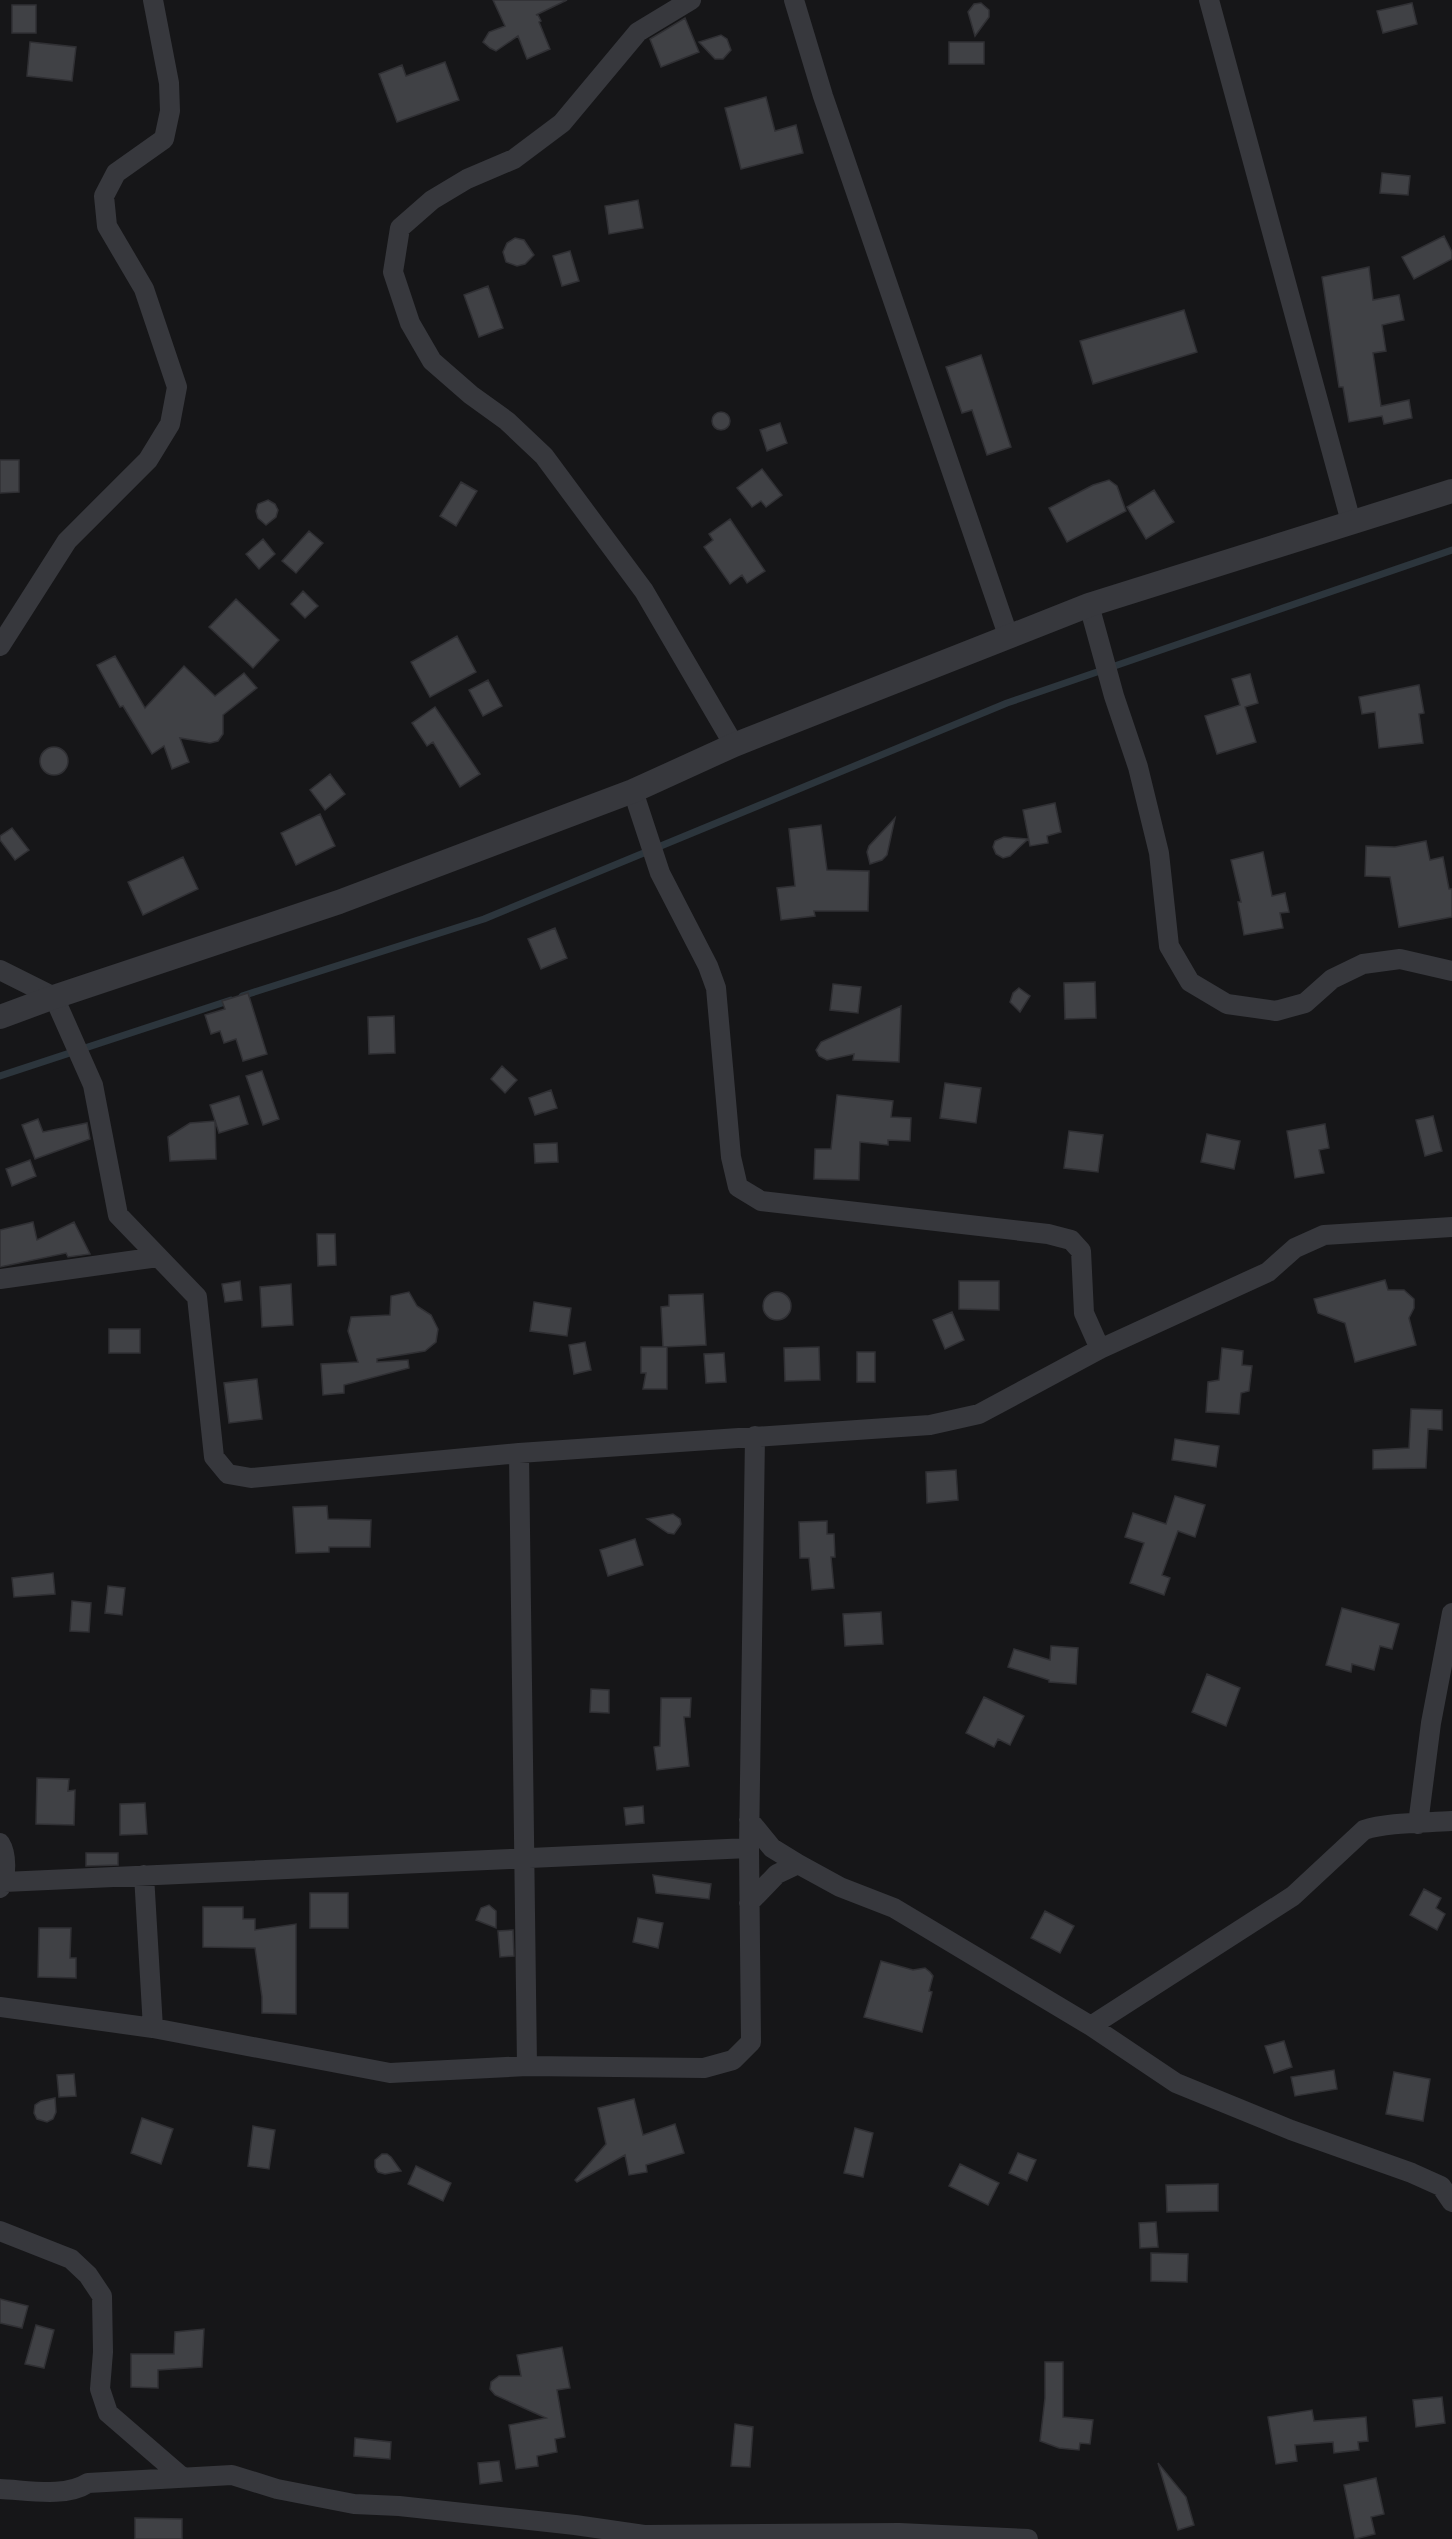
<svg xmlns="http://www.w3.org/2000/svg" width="1452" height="2539" font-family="Helvetica,sans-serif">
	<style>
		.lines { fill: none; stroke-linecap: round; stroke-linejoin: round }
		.stream { stroke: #2c353c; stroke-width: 7 }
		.building { fill: #404145; stroke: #303034; stroke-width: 1.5 }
		.minor { stroke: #37383d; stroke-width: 20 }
		.tertiary { stroke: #37383d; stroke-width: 24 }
	</style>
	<rect width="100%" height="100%" fill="#161618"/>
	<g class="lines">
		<path class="stream" d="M 242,996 L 484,919 L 1007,703 L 1452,550
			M 0,1076 L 231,1000"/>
	</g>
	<path class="building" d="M 493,0 L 567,0 L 536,15 L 538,15 L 541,21 L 539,22 L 550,49 L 527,59 L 518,36 L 496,51 L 490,48 L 483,42 L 489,32 L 505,26 Z
		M 981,3 L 989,10 L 989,17 L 975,36 L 968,12 L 974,4 Z
		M 1412,3 L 1417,24 L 1383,33 L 1377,11 Z
		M 12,5 L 36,5 L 36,33 L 12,33 Z
		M 685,18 L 699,52 L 661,67 L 650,39 Z
		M 721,35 L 727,39 L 731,50 L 723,59 L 715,59 L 699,42 Z
		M 30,42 L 76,47 L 72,81 L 27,76 Z
		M 949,42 L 984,42 L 984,64 L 949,64 Z
		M 445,62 L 459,100 L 397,122 L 379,74 L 402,65 L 406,76 Z
		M 766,97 L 775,131 L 796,125 L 803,153 L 741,169 L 725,108 Z
		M 1382,173 L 1410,176 L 1408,195 L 1380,193 Z
		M 638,200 L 643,228 L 609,234 L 605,206 Z
		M 1444,236 L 1452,252 L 1452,259 L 1414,279 L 1402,257 Z
		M 515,238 L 524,240 L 534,255 L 525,264 L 517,266 L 506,262 L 503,252 L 507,243 Z
		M 570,251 L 579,281 L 562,286 L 553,256 Z
		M 1369,267 L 1373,300 L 1399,295 L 1404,320 L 1382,325 L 1386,351 L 1373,353 L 1381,406 L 1409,400 L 1412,418 L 1384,424 L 1382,416 L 1349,422 L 1343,387 L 1339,387 L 1322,277 Z
		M 488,286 L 503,328 L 479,337 L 464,295 Z
		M 1184,310 L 1197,352 L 1093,384 L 1080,341 Z
		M 981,355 L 1011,447 L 987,455 L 972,410 L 962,413 L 946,367 Z
		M712 421a9 9 0 1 1 18 0a9 9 0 1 1-18 0Z
		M 780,423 L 787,443 L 767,451 L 760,430 Z
		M 0,460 L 19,460 L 19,492 L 0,493 Z
		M 762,469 L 782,495 L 766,507 L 761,501 L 752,507 L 737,488 Z
		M 1109,480 L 1117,486 L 1126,511 L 1067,542 L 1049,508 L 1093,485 Z
		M 461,482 L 477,491 L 456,526 L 440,516 Z
		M 1154,490 L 1174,522 L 1146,539 L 1127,507 Z
		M 268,500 L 275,504 L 278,510 L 276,517 L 266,525 L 258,518 L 256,511 L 258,504 Z
		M 730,519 L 765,571 L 747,583 L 742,575 L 730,584 L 704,547 L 713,540 L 709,534 Z
		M 309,531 L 323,543 L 296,573 L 282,561 Z
		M 263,539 L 275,554 L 259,569 L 246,554 Z
		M 303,591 L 318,606 L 305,618 L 291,604 Z
		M 236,599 L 279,640 L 253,668 L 209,627 Z
		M 457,636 L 476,672 L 430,697 L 411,662 Z
		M 115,656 L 145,708 L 184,666 L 215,696 L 244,673 L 257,688 L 223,715 L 223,734 L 218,741 L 210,743 L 180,738 L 189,762 L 172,769 L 164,746 L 152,754 L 123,706 L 120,707 L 97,665 Z
		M 1250,674 L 1258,703 L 1245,707 L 1256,742 L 1217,754 L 1205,716 L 1240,705 L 1232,679 Z
		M 488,680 L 502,706 L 483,716 L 469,690 Z
		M 1419,685 L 1424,713 L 1419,714 L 1423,743 L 1379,748 L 1375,712 L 1362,714 L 1359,697 Z
		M 435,707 L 480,774 L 460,787 L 433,742 L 427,746 L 412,723 Z
		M40 761a14 14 0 1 1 28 0a14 14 0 1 1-28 0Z
		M 330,774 L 345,794 L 325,810 L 310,790 Z
		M 1055,803 L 1061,832 L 1047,836 L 1048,843 L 1030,846 L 1023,810 Z
		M 320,814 L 335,846 L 296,865 L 281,833 Z
		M 895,818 L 887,855 L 882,860 L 870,864 L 867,852 L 869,846 Z
		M 821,825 L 827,870 L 869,871 L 868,911 L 814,911 L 815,916 L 781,920 L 777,888 L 795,886 L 789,829 Z
		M 12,828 L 29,850 L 15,860 L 0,840 L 0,836 Z
		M 1004,837 L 1028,839 L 1010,856 L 1003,858 L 996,854 L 993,847 L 995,841 Z
		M 1426,841 L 1430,860 L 1443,857 L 1449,889 L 1452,889 L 1452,917 L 1399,927 L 1390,877 L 1365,876 L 1366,846 L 1395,847 Z
		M 1263,852 L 1272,896 L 1285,893 L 1289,912 L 1280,913 L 1283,928 L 1244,935 L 1238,902 L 1241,902 L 1231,860 Z
		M 183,857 L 198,889 L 143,915 L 128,882 Z
		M 555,928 L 567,958 L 541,969 L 528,939 Z
		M 1095,982 L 1096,1018 L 1065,1019 L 1064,983 Z
		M 833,984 L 861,987 L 858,1013 L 830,1010 Z
		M 1019,988 L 1030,996 L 1020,1012 L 1010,1002 L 1013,993 Z
		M 248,993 L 267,1054 L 243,1061 L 236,1039 L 224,1043 L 220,1031 L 211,1034 L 205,1015 L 225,1009 L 222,1001 Z
		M 901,1006 L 899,1062 L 853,1060 L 854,1054 L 827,1060 L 819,1056 L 816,1050 L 821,1042 Z
		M 394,1016 L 395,1053 L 369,1054 L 368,1017 Z
		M 502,1066 L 517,1080 L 505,1093 L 491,1079 Z
		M 262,1071 L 279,1119 L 263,1125 L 246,1076 Z
		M 945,1083 L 981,1088 L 976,1123 L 940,1118 Z
		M 551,1090 L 557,1108 L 535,1115 L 529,1098 Z
		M 837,1095 L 893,1101 L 891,1117 L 911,1118 L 910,1141 L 888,1140 L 888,1145 L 860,1142 L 859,1180 L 814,1179 L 815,1149 L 831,1149 Z
		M 239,1096 L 248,1124 L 219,1133 L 210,1105 Z
		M 1433,1116 L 1442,1151 L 1425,1156 L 1416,1120 Z
		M 38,1119 L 43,1132 L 87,1123 L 90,1139 L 35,1159 L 22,1125 Z
		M 215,1121 L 216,1159 L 170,1161 L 168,1137 L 190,1123 Z
		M 1325,1124 L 1329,1148 L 1319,1150 L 1324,1173 L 1295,1178 L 1287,1131 Z
		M 1069,1131 L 1103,1135 L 1098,1172 L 1064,1168 Z
		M 1207,1134 L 1240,1141 L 1234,1169 L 1201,1162 Z
		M 557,1143 L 558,1162 L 535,1163 L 534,1144 Z
		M 30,1160 L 36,1176 L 12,1186 L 6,1169 Z
		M 33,1222 L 37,1240 L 74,1222 L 90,1254 L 68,1257 L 66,1253 L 0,1267 L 0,1230 Z
		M 317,1234 L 335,1234 L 336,1265 L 318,1266 Z
		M 1385,1280 L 1388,1290 L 1404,1290 L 1414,1299 L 1414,1308 L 1409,1318 L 1416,1345 L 1355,1362 L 1345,1323 L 1318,1313 L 1314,1299 Z
		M 240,1281 L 242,1300 L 225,1302 L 222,1284 Z
		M 959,1281 L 999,1281 L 999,1310 L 959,1309 Z
		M 291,1284 L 293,1325 L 262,1327 L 260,1287 Z
		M763 1306a14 14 0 1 1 28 0a14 14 0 1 1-28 0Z
		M 409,1292 L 417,1306 L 431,1315 L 438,1329 L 436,1342 L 425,1351 L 377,1359 L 377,1362 L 408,1360 L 409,1368 L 344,1385 L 344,1393 L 323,1395 L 321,1364 L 358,1362 L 348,1331 L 351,1317 L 390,1315 L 391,1296 Z
		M 703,1294 L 706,1345 L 663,1347 L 661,1307 L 669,1306 L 669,1295 Z
		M 534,1302 L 571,1308 L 567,1336 L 530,1331 Z
		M 952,1312 L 964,1340 L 945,1349 L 933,1320 Z
		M 109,1329 L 140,1329 L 140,1353 L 109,1353 Z
		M 585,1342 L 591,1370 L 574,1374 L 569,1345 Z
		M 641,1347 L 667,1347 L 667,1389 L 643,1389 L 646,1373 L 641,1373 Z
		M 819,1347 L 820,1380 L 785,1381 L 784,1348 Z
		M 1222,1348 L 1243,1351 L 1242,1365 L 1252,1366 L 1249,1391 L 1241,1393 L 1239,1414 L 1206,1412 L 1208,1382 L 1219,1380 Z
		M 857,1352 L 875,1352 L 875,1382 L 857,1382 Z
		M 724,1353 L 726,1382 L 706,1383 L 704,1354 Z
		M 257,1379 L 262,1419 L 229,1423 L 224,1383 Z
		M 1411,1409 L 1442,1410 L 1442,1430 L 1428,1429 L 1426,1468 L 1373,1469 L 1373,1450 L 1409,1448 Z
		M 1175,1439 L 1219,1446 L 1216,1467 L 1172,1460 Z
		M 956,1470 L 958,1500 L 927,1503 L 926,1472 Z
		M 1175,1496 L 1205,1505 L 1195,1537 L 1178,1531 L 1162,1575 L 1170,1578 L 1164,1595 L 1130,1583 L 1144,1543 L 1125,1537 L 1133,1513 L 1166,1524 Z
		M 327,1506 L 328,1519 L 371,1520 L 370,1547 L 329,1547 L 329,1552 L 296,1553 L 293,1507 Z
		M 673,1514 L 680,1519 L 681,1524 L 674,1534 L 668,1533 L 647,1519 Z
		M 827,1521 L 827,1534 L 834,1534 L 835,1557 L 831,1557 L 834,1588 L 812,1590 L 809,1558 L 800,1558 L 799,1522 Z
		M 635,1539 L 643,1565 L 608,1576 L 600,1550 Z
		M 53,1573 L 55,1594 L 14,1597 L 12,1578 Z
		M 108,1586 L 125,1588 L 122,1615 L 105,1613 Z
		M 72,1601 L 91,1603 L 89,1632 L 70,1631 Z
		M 1342,1608 L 1399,1624 L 1392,1649 L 1380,1646 L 1374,1670 L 1352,1664 L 1351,1672 L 1326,1665 Z
		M 881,1612 L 883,1644 L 845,1646 L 843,1614 Z
		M 1051,1646 L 1078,1648 L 1076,1684 L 1049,1682 L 1049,1680 L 1008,1667 L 1014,1649 L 1050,1660 Z
		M 1207,1674 L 1240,1688 L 1226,1726 L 1192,1712 Z
		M 591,1689 L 609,1690 L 609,1713 L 590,1712 Z
		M 984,1697 L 1024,1716 L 1010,1745 L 998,1739 L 994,1747 L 966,1733 Z
		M 661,1698 L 691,1698 L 690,1717 L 684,1717 L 689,1766 L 657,1770 L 654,1747 L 660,1746 Z
		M 37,1778 L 69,1779 L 68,1791 L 75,1790 L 74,1825 L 36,1824 Z
		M 145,1803 L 147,1834 L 120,1835 L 120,1804 Z
		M 643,1806 L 644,1823 L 626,1825 L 624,1808 Z
		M 86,1853 L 118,1853 L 118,1865 L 86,1866 Z
		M 653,1875 L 711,1884 L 709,1899 L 656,1893 Z
		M 1424,1889 L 1441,1898 L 1436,1908 L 1445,1914 L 1437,1930 L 1410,1915 Z
		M 310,1893 L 348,1893 L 348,1928 L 310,1928 Z
		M 489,1905 L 496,1911 L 496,1928 L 476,1920 L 481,1908 Z
		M 203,1907 L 243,1907 L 243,1919 L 255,1919 L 255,1930 L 296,1924 L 296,2014 L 262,2013 L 262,1997 L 255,1948 L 203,1947 Z
		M 1045,1911 L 1074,1926 L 1060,1953 L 1031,1938 Z
		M 638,1918 L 663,1923 L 658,1948 L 633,1942 Z
		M 39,1928 L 71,1928 L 70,1958 L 76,1958 L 76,1978 L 38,1977 Z
		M 513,1930 L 514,1956 L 500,1957 L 498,1931 Z
		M 881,1961 L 913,1970 L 925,1968 L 930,1972 L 933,1976 L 929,1991 L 932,1992 L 922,2032 L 864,2017 Z
		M 1284,2041 L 1292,2067 L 1274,2073 L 1265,2046 Z
		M 1334,2070 L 1337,2089 L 1295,2096 L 1291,2077 Z
		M 1394,2072 L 1430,2079 L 1423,2121 L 1386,2114 Z
		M 74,2074 L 76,2096 L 59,2097 L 57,2075 Z
		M 55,2098 L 56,2112 L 53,2119 L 47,2122 L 37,2119 L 34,2113 L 35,2105 L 41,2101 Z
		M 634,2099 L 643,2135 L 675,2124 L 684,2153 L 646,2165 L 647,2172 L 629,2175 L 625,2155 L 577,2182 L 575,2180 L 606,2144 L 598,2108 Z
		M 142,2118 L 173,2129 L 161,2164 L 131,2153 Z
		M 253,2126 L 275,2130 L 269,2169 L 248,2166 Z
		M 855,2128 L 873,2133 L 863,2177 L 844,2173 Z
		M 1018,2153 L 1036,2160 L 1027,2181 L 1009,2173 Z
		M 382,2154 L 387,2154 L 391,2157 L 401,2171 L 385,2174 L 378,2172 L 375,2167 L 375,2160 Z
		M 960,2164 L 999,2183 L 988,2205 L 949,2186 Z
		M 416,2166 L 451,2183 L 443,2201 L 408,2184 Z
		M 1218,2184 L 1218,2211 L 1167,2212 L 1166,2185 Z
		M 1156,2222 L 1158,2247 L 1140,2248 L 1139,2223 Z
		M 1151,2253 L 1188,2254 L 1187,2282 L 1151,2281 Z
		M 0,2299 L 28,2306 L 22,2328 L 0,2323 Z
		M 36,2325 L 54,2330 L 44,2368 L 25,2364 Z
		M 204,2329 L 202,2367 L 158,2370 L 158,2388 L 131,2387 L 131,2354 L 174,2354 L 175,2332 Z
		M 562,2347 L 570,2388 L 557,2390 L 565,2437 L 555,2439 L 557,2452 L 537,2456 L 538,2466 L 516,2469 L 509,2425 L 546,2418 L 495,2395 L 490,2389 L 491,2382 L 499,2376 L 521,2376 L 517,2355 Z
		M 1045,2362 L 1063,2362 L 1063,2417 L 1093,2420 L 1090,2444 L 1080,2443 L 1079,2450 L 1059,2448 L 1040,2441 L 1045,2398 Z
		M 1442,2397 L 1445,2423 L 1416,2427 L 1413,2400 Z
		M 1312,2410 L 1314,2421 L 1366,2417 L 1368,2441 L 1358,2442 L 1359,2450 L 1334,2453 L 1333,2442 L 1295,2445 L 1297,2461 L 1276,2464 L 1268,2417 Z
		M 735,2424 L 753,2427 L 750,2467 L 731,2466 Z
		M 355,2438 L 391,2442 L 390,2459 L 354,2456 Z
		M 499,2461 L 502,2481 L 480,2484 L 478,2463 Z
		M 1158,2463 L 1186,2497 L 1194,2525 L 1178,2530 Z
		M 1376,2478 L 1384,2514 L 1371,2517 L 1375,2534 L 1355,2539 L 1344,2485 Z
		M 135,2518 L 182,2519 L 182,2539 L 135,2539 Z"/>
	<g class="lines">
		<path class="minor" d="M 691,0 L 638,32 L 562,123 L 514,159 L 467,179 L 432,200 L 400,228 L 393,272 L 410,323 L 432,361 L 471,395 L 507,421 L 544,456 L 644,591 L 734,745
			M 794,0 L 823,96 L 1009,638
			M 1209,0 L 1351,522
			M 1089,605 L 1114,696 L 1138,767 L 1159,853 L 1169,946 L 1190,982 L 1227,1004 L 1276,1011 L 1305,1003 L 1332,979 L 1363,964 L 1400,959 L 1452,971
			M 0,646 L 67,541 L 148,460 L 170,424 L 177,387 L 144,289 L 107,226 L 104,196 L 116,173 L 164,139 L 170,111 L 169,83 L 153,0
			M 633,791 L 660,873 L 708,966 L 716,988 L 731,1157 L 738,1187 L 761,1201 L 1048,1234 L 1071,1240 L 1081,1251 L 1084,1313 L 1100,1349
			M 0,970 L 54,997 L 93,1085 L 118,1215 L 197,1297 L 214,1457 L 228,1474 L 251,1478 L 519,1453 L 930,1425 L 979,1414 L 1100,1349 L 1268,1272 L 1295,1248 L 1324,1235 L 1452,1227
			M 0,1279 L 158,1257
			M 519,1453 L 527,2066
			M 749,1820 L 772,1848 L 798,1864 L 840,1887 L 894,1908 L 1091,2026 L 1176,2083 L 1291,2130 L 1412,2173 L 1441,2186 L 1452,2202
			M 1418,1824 L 1431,1723 L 1452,1613
			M 0,1843 C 7,1854 7,1877 0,1888
			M 144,1875 L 153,2028
			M 4,1882 L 749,1848
			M 749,1903 L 777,1874 L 798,1864
			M 0,2007 L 153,2028 L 390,2073 L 527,2066 L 704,2068 L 733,2060 L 751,2042 L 749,1848 L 755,1436
			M 1091,2026 L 1293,1896 L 1364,1830 C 1387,1822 1426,1823 1452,1821
			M 0,2231 L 71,2259 L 88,2275 L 102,2296 L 103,2352 L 100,2389 L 108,2413 L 182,2477
			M 0,2489 C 27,2490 65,2498 88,2483 L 232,2475 L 277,2489 L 354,2504 L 399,2506 L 575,2525 L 644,2535 L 899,2533 L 898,2539
			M 899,2533 L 1028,2539"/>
		<path class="tertiary" d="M 0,1017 L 54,997 L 339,902 L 633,791 L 734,745 L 1089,605 L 1452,491"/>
	</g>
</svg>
